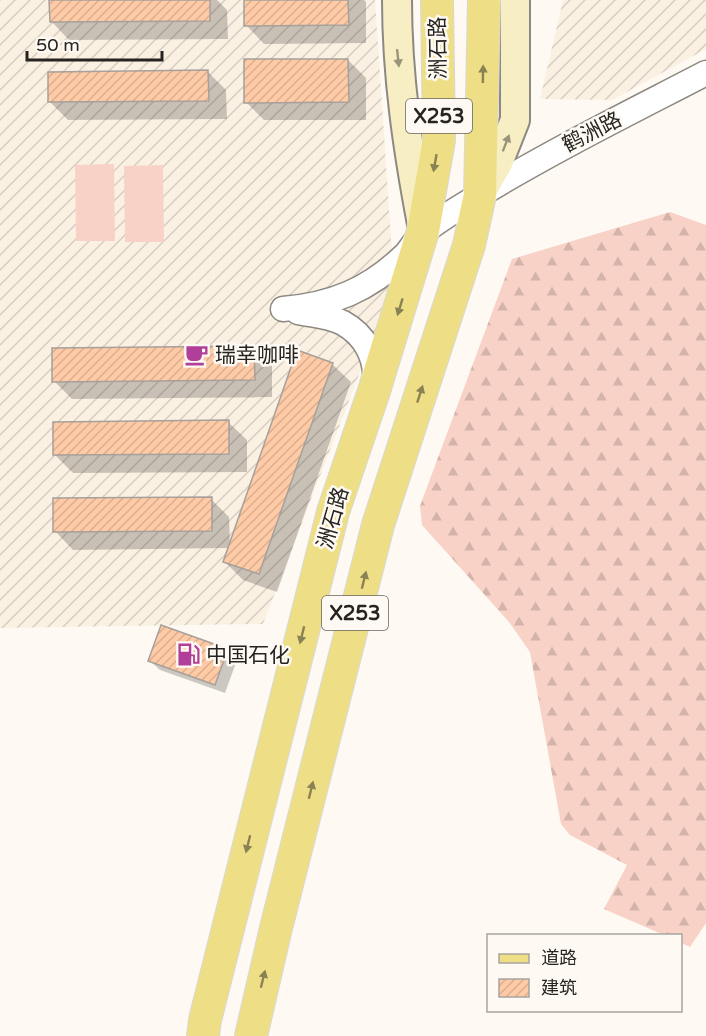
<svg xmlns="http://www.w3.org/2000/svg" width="706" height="1036" font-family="'Varela Round','Noto Sans SC',sans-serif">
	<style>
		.industrial { fill: url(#industrial-furrows) }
		.grass { fill: #f8d2c6 }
		.forest { fill: url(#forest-firs) }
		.shadow { fill: #0003 }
		.building { fill: url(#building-hatch); stroke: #a7a09b; stroke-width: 1.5 }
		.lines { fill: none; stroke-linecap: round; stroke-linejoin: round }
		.tertiary-casing { stroke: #8d8882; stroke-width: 27 }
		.secondary-casing { stroke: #8d8882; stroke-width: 32 }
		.primary-casing { stroke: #d8d8d7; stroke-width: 34 }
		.tertiary { stroke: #fff; stroke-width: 24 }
		.secondary { stroke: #f7efc3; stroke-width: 28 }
		.primary { stroke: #eedf86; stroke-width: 32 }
		.oneway { fill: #99947a }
		.oneway2 { fill: #8a8254 }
		.labels { text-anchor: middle; stroke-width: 5; stroke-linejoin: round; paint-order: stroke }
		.shield { fill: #fef9f2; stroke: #676460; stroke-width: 1.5 }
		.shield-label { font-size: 20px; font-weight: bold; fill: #262421 }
		.street-label { font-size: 21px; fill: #262421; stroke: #fef9f2 }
		.poi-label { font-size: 21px; fill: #262421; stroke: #fef9f2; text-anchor: start }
	</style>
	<defs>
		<pattern id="industrial-furrows" width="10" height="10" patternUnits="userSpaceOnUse" patternTransform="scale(1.5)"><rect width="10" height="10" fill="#faf1e2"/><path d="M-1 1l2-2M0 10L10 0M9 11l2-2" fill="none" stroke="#d6cec2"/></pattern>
		<pattern id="forest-firs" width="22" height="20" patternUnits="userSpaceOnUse" patternTransform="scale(1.5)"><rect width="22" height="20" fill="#f8d2c6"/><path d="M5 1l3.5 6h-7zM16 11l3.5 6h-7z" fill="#d4b4aa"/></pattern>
		<pattern id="building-hatch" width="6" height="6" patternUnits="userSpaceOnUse" patternTransform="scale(1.5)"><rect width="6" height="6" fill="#fecba6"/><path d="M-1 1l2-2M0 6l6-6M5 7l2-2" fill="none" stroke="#daae8f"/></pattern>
	</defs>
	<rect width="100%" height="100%" fill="#fef9f2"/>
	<path class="industrial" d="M 0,0 L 375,0 L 394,284 L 263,624 L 0,628 Z
		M 563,0 L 706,0 L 706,49 L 612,100 L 540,99 Z"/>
	<path class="grass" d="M 114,164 L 115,241 L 76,241 L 75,165 Z
		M 163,165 L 164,242 L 125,242 L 124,166 Z"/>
	<path class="forest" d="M 670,212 L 706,225 L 706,923 L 690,947 L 681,943 L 680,936 L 664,935 L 604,909 L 627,865 L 570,835 L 561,824 L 530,652 L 509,622 L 422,525 L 420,506 L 512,259 Z"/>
	<path class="shadow" d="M 51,0 L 217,0 L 227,10 L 228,39 L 69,40 L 51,21 Z
		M 246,0 L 364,0 L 366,2 L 366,43 L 264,44 L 246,25 Z
		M 348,60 L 366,78 L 366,120 L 264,120 L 246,102 Z
		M 208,72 L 226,90 L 227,119 L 68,120 L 50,102 Z
		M 253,348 L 272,366 L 272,397 L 72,399 L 54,381 Z
		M 332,364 L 351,382 L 277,592 L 243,580 L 224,561 L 229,548 L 73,550 L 55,531 L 211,499 L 229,517 L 230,545 Z
		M 228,422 L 247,440 L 247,472 L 73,473 L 55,455 Z
		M 227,650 L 237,660 L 225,693 L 160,670 L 150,661 Z"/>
	<path class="building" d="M 49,0 L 210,0 L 210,21 L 50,22 Z
		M 244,0 L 348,0 L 349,25 L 244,26 Z
		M 244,59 L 348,59 L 349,102 L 244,103 Z
		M 208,70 L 209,101 L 48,102 L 48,72 Z
		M 254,346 L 255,380 L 52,382 L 52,348 Z
		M 297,350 L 333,363 L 259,574 L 223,562 Z
		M 229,420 L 229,454 L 53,455 L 53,422 Z
		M 212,497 L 212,531 L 53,532 L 53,498 Z
		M 161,625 L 228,649 L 215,685 L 148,661 Z"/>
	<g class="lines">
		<defs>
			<path id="tertiary" d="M 283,309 C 332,305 369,290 405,255 C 412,248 417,237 425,231 C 441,218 461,207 478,196 C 552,151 629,113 706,73
				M 298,312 C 312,315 330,316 343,323 C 365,335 377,358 375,382"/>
			<path id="secondary" d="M 397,0 C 397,76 408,150 422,224
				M 480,195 L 498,163 L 515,120 L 515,0"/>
			<path id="primary" d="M 203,1036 L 205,1020 L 333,512 L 374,391 L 423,231 L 439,140 L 437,0
				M 251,1036 L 276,928 L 378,525 L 469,245 L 480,195 L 484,0"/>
		</defs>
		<use href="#tertiary" class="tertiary-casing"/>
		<use href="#secondary" class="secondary-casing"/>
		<use href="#primary" class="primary-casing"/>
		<use href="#tertiary" class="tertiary"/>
		<use href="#secondary" class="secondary"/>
		<use href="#primary" class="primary"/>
	</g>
	<defs><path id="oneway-solid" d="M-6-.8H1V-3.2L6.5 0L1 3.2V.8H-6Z" transform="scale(1.5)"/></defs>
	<g class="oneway">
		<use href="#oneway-solid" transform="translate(398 58) rotate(84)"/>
		<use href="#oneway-solid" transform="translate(506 143) rotate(-69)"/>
	</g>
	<g class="oneway2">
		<use href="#oneway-solid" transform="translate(483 74) rotate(-89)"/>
		<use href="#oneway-solid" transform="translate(435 163) rotate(100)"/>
		<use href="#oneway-solid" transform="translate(400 307) rotate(107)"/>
		<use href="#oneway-solid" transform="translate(420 394) rotate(-72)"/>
		<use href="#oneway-solid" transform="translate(364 580) rotate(-76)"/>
		<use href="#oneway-solid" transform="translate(302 635) rotate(104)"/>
		<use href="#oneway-solid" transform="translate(311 790) rotate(-76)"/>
		<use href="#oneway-solid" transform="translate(248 844) rotate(104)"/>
		<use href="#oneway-solid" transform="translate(263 979) rotate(-76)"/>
	</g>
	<defs>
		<symbol id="cafe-bare" viewBox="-9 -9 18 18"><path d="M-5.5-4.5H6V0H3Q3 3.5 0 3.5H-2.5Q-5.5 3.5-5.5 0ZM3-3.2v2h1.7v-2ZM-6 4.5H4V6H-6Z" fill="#b13f9a" stroke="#fef9f2" stroke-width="2.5" paint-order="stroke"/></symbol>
		<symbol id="fuel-bare" viewBox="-9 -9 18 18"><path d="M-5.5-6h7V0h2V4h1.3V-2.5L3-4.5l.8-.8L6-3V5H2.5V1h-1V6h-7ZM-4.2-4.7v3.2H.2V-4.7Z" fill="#b13f9a" stroke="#fef9f2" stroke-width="2.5" paint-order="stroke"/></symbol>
	</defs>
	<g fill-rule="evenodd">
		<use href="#cafe-bare" x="180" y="338" width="33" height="33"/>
		<use href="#fuel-bare" x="172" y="638" width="33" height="33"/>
	</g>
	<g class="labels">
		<g class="shield">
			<rect x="406" y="99" width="66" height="34" rx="4.5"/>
			<rect x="322" y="596" width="66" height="34" rx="4.5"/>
		</g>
		<g class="shield-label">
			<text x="439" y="123">X253</text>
			<text x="355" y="620">X253</text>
		</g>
		<g class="street-label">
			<text transform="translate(438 48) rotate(-91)" y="7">洲石路</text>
			<text transform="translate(592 132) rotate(-27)" y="7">鹤洲路</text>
			<text transform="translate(333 518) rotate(-74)" y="7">洲石路</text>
		</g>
		<g class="poi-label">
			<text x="215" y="362">瑞幸咖啡</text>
			<text x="206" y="662">中国石化</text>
		</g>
	</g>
	<rect x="487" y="934" width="195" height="78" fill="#fef9f2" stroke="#a8a49e" stroke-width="1.5"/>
	<rect x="499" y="954" width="30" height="9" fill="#eedf86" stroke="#a8a49e" stroke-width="1.5"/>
	<text x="541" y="964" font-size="18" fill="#262421">道路</text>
	<rect x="499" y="979" width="30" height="18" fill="url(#building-hatch)" stroke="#a8a49e" stroke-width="1.5"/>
	<text x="541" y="994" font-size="18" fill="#262421">建筑</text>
	<path d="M27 51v9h135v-9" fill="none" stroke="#262421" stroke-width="3"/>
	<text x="36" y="51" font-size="18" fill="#262421" stroke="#fef9f2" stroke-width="4.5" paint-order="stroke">50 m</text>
</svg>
